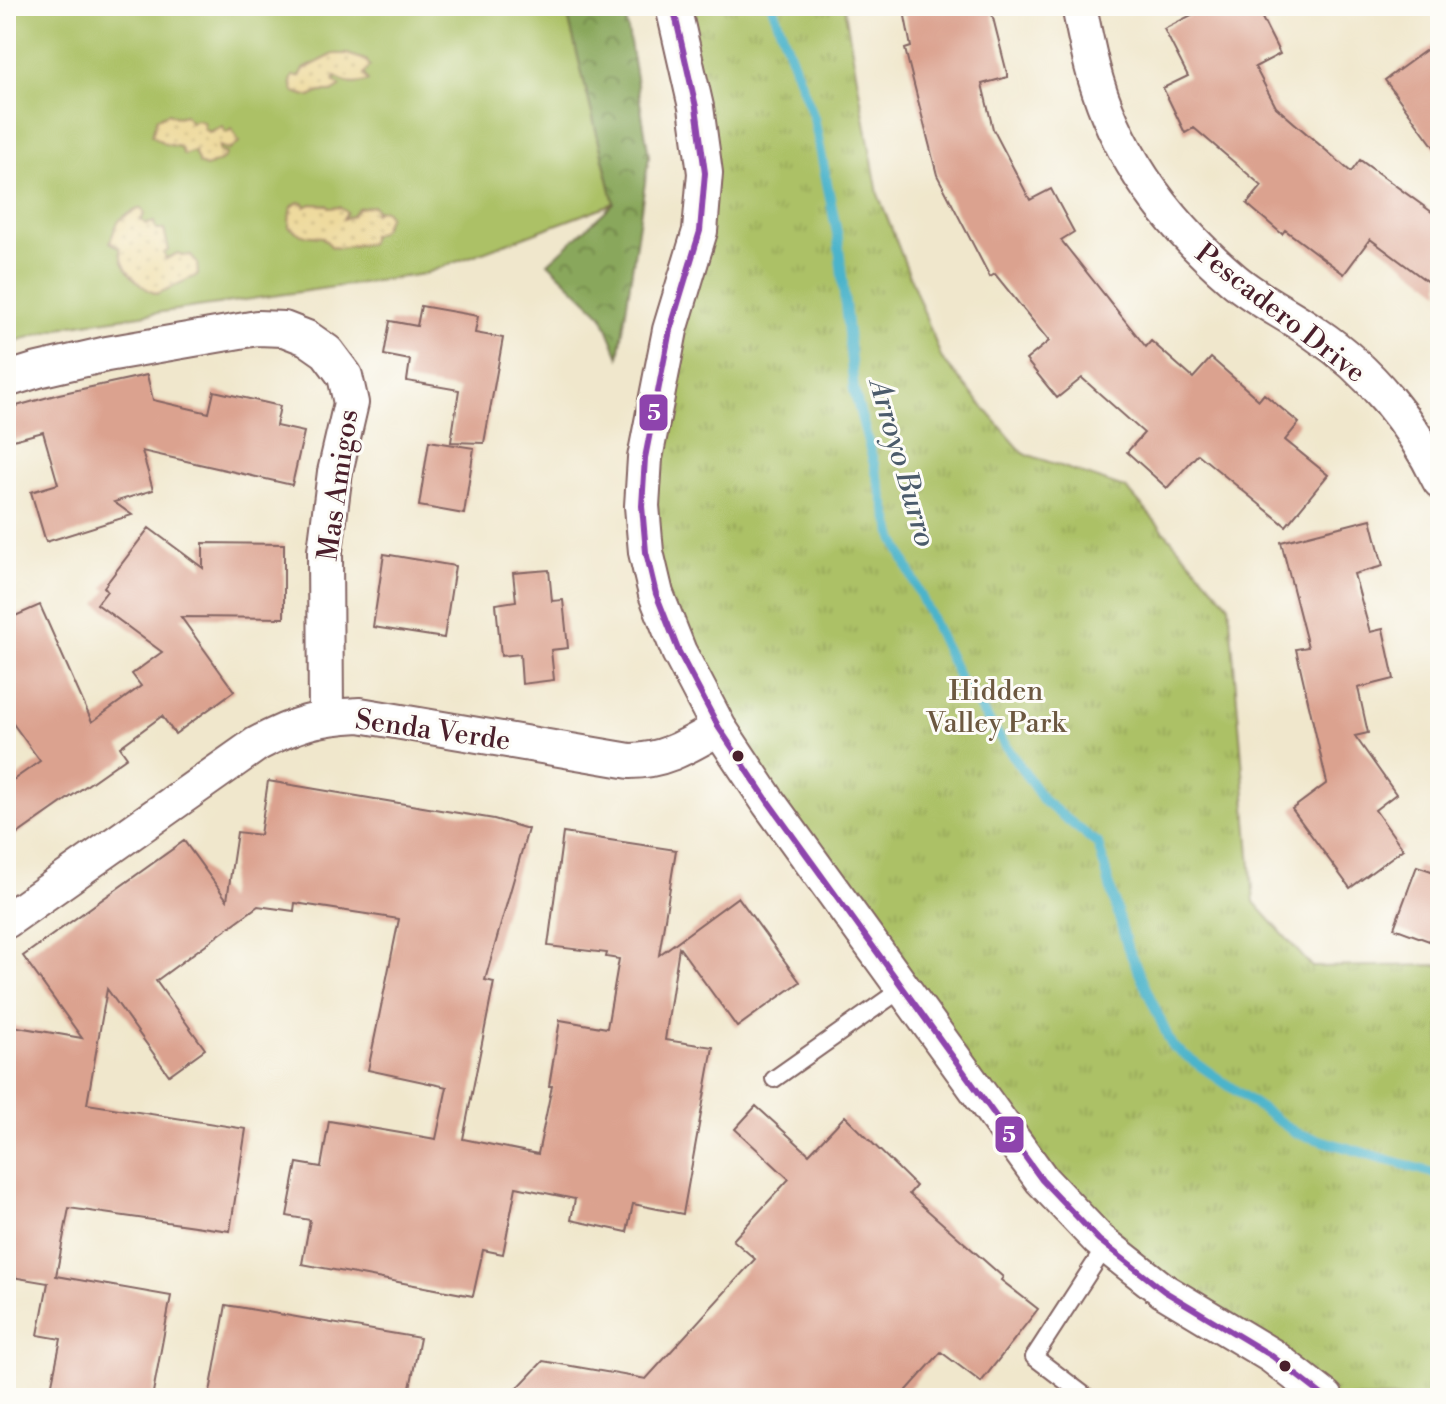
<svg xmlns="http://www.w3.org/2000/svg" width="1446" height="1404" font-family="'Libre Bodoni',serif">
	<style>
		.green { fill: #acc166; stroke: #7b7048; stroke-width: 2 }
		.forest { fill: url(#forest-crowns); stroke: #6a6343; stroke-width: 2 }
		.sand { fill: url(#sand-dots); stroke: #9c7c64; stroke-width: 2 }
		.park { fill: url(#park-tufts); stroke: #7b7048; stroke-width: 2 }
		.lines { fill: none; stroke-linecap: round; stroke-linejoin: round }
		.stream { stroke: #4cb4cb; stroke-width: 10 }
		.building { fill: #dba28f }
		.service-casing { stroke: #846563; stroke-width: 20 }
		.minor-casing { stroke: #846563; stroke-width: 38 }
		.service { stroke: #fff; stroke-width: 16 }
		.minor { stroke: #fff; stroke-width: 34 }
		.bus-1-casing { stroke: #fdfcf7; stroke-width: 12 }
		.bus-1 { stroke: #8e44ad; stroke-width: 6 }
		.bus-dot { fill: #4a1f2b; stroke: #fdfcf7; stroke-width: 3 }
		.labels { text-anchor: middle; stroke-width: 6; stroke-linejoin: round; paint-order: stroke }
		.street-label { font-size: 28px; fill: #4a1f2b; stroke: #fdfcf7 }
		.park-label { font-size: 28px; fill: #6c5840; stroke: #fdfcf7 }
		.water-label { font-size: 30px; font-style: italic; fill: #4b5b6b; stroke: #fdfcf7 }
		.line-badge { stroke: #fdfcf7; stroke-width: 3 }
		.badge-label { font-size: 22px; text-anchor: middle; font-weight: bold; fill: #fff }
	</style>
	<defs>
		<pattern id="forest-crowns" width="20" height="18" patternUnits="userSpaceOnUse" patternTransform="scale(2)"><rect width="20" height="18" fill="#89a75b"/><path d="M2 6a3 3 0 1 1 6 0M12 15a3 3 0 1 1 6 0" fill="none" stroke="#72874b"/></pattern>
		<pattern id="sand-dots" width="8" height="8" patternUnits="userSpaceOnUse" patternTransform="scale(2)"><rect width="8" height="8" fill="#eeda9e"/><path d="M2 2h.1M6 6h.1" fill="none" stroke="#cebb88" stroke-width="1.8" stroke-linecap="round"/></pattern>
		<pattern id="park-tufts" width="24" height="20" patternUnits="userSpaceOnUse" patternTransform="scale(2)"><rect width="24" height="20" fill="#acc166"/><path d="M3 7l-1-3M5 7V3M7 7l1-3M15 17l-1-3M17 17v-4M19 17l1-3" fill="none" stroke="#96a559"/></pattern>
	</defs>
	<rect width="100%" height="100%" fill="#fdfcf7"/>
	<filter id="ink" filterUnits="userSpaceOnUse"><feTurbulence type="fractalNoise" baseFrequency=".0125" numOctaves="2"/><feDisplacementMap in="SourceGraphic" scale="16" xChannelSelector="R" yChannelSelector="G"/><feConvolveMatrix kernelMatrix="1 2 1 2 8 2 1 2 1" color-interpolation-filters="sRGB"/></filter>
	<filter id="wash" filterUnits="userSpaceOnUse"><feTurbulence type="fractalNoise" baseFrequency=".006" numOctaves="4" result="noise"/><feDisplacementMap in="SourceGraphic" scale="32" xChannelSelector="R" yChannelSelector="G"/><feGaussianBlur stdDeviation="1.8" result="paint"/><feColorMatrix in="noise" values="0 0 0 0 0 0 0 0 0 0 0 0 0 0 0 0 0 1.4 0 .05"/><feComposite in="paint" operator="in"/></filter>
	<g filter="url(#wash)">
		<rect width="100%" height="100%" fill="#f0e7cc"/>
		<path class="green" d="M 6,6 L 544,6 L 568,16 L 614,203 L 424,274 L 72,325 L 6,344 Z"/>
		<path class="forest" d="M 544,6 L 624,6 L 649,156 L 619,357 L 602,315 L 548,263 L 614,203 L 568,16 Z"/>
		<path class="sand" d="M 334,54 L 347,54 L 366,60 L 370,66 L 364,74 L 368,81 C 355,87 346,83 335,77 L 333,81 L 341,86 L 332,92 L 320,92 L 310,97 L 294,92 L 291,82 L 293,76 L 300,76 L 304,69 Z
			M 168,113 L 176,117 L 185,115 L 191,123 L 196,120 L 204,122 L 204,128 L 208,132 L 223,126 L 225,133 L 232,129 L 239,142 L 229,150 L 219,146 L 219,151 L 226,154 L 222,160 L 206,167 L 199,164 L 194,151 L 184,155 L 180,147 L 165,144 L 152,135 L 157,118 Z
			M 299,202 L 305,204 L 305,207 L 311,204 L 327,205 L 330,208 L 339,207 L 347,212 L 343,219 L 352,216 L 358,208 L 373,206 L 376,209 L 375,213 L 379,210 L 385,210 L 389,216 C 383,226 384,233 372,235 L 370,243 L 339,248 L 332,247 L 322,237 L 302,235 L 289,227 C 290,217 287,207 299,202 Z
			M 141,208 L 145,213 L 141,220 L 147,224 L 154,222 L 156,230 L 164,230 L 169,250 L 164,253 L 166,259 L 178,253 L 183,256 L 190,255 L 197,263 L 198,275 L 157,294 C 139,287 120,268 120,248 L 110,242 C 118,220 116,219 141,208 Z"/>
		<path class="park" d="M 691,6 L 844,6 L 878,194 L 942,359 L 1023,453 L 1127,489 L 1229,605 L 1254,902 L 1312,967 L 1440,965 L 1440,1398 L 1326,1398 L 1099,1240 L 769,803 L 646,552 L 699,231 Z"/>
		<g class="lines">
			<path class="stream" d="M 772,6 L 814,118 L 838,238 L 854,390 L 894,538 L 959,678 L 1044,801 L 1098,844 L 1127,946 L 1172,1046 L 1296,1133 L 1440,1175"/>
		</g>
		<g id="blocks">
			<path class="building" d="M 903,6 L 990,6 L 1008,77 L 982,84 L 993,129 L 1030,200 L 1051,189 L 1074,232 L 1061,240 L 1146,347 L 1151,341 L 1193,378 L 1211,358 L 1259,400 L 1264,394 L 1299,423 L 1285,440 L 1328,475 L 1286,526 L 1198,454 L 1167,488 L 1127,452 L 1144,433 L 1082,378 L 1057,398 L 1026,360 L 1049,341 L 995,274 L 990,277 L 937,175 L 905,49 L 911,47 Z
				M 1209,6 L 1256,6 L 1280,54 L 1255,67 L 1276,107 L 1351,172 L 1360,160 L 1440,218 L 1440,291 L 1370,239 L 1344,274 L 1285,230 L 1282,234 L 1247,204 L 1262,186 L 1194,128 L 1185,133 L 1163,88 L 1188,76 L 1164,29 Z
				M 1440,40 L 1440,155 L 1385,80 Z
				M 421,306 L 478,316 L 475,333 L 503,338 L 484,443 L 451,442 L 459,390 L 407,381 L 410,360 L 384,355 L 390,321 L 417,326 Z
				M 147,375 L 153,400 L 209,413 L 214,391 L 280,406 L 276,426 L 304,432 L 292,485 L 142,451 L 153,490 L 114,502 L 132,515 L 46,542 L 31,492 L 58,484 L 43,432 L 6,442 L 6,409 L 59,394 Z
				M 429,441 L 474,448 L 464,514 L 419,506 Z
				M 1371,519 L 1383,566 L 1354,574 L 1370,632 L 1383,629 L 1394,679 L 1358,688 L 1368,733 L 1355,736 L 1396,794 L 1375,810 L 1403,849 L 1350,888 L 1292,809 L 1327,783 L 1296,649 L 1308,647 L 1281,542 Z
				M 149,528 L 203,568 L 203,543 L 284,544 L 284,618 L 181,617 L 234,691 L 175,734 L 162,716 L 120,747 L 127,757 L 6,842 L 6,785 L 40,761 L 6,714 L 6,620 L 40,605 L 92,722 L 141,686 L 132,674 L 162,652 L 97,604 L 107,591 L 104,587 Z
				M 384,554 L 455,566 L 444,638 L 373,627 Z
				M 549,570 L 552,601 L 563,600 L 568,648 L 551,650 L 554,680 L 522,684 L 520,654 L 501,656 L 496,604 L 516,601 L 513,573 Z
				M 268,781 L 494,819 L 528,829 L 485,980 L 494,982 L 463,1139 L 538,1154 L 552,1086 L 549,1086 L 560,1020 L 607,1028 L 619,959 L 606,957 L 607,953 L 548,946 L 563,833 L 676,850 L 659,955 L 738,897 L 800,982 L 737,1027 L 679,947 L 665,1040 L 713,1047 L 683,1214 L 633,1204 L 627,1232 L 571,1220 L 575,1199 L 516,1187 L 503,1254 L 483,1250 L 473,1296 L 302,1264 L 310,1220 L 287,1216 L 297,1163 L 321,1167 L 329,1121 L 436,1139 L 447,1087 L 368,1070 L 399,919 L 295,903 L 294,911 L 258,906 L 156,981 L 205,1049 L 169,1075 L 107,989 L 87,1104 L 246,1129 L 230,1231 L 69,1208 L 56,1276 L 171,1296 L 152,1398 L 49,1398 L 61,1339 L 38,1335 L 48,1283 L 6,1276 L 6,1025 L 82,1038 L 23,956 L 184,841 L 227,900 L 237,832 L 260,835 Z
				M 1417,866 L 1440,874 L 1440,945 L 1394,928 Z
				M 756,1106 L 809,1154 L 845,1116 L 916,1186 L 909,1194 L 1003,1277 L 1001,1280 L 1038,1309 L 981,1382 L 941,1352 L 900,1398 L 508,1398 L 543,1361 L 646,1379 L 755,1259 L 733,1240 L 789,1179 L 735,1129 Z
				M 226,1305 L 420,1338 L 408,1398 L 209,1398 Z"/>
		</g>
	</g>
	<g filter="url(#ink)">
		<use href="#blocks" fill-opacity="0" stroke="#846563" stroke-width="2"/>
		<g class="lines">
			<defs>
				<path id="service" d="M 774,1079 L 903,988
					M 1088,1398 L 1034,1357 L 1106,1246"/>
				<path id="minor" d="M 673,6 L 696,107 L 705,173 L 700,231 L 670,330 L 645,458 L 642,506 L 646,552 L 656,594 L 679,652 L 719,728 L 769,803 L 1042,1180 L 1099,1240 L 1164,1291 L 1272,1356 L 1326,1398
					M 1079,6 C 1083,26 1087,46 1092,66 C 1114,152 1167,223 1234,280 C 1259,301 1290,315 1316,334 C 1370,370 1412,423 1440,481
					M 6,380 L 38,370 L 107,354 L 257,328 L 284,329 L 307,338 L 327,352 L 345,376 L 351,403 L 335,472 L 325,551 L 326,717
					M 6,921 L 257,744 C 295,724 317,717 360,715 L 630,761 C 665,761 689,745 719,728"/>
			</defs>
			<use href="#service" class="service-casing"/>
			<use href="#minor" class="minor-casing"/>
			<use href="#service" class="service"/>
			<use href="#minor" class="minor"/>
			<defs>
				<path id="bus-1" d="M 673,6 L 696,107 L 705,173 L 700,231 L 670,330 L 645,458 L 642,506 L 646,552 L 656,594 L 679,652 L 719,728 L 769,803 L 1042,1180 L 1099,1240 L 1164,1291 L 1272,1356 L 1326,1398"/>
			</defs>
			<use href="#bus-1" class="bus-1-casing"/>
			<use href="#bus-1" class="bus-1"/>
		</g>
	</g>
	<g class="bus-dot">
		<circle cx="738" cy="756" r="7"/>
		<circle cx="1285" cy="1366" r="7"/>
	</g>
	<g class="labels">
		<g class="street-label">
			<text transform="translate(1281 312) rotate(38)" y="10">Pescadero Drive</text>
			<text transform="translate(337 485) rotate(-82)" y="10">Mas Amigos</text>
			<text transform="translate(433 729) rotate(8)" y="10">Senda Verde</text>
		</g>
		<g class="park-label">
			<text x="996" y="700">Hidden<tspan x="996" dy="32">Valley Park</tspan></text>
		</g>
		<g class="water-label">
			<text transform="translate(903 463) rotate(74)" y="10">Arroyo Burro</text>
		</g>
	</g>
	<g class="line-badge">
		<rect x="638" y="393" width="31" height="39" rx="8" fill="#8e44ad"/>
		<rect x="994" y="1115" width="31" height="39" rx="8" fill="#8e44ad"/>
	</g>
	<g class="badge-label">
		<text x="654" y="420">5</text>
		<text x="1009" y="1142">5</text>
	</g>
	<rect width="1446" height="1404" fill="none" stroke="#fdfcf7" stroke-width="32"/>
</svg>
